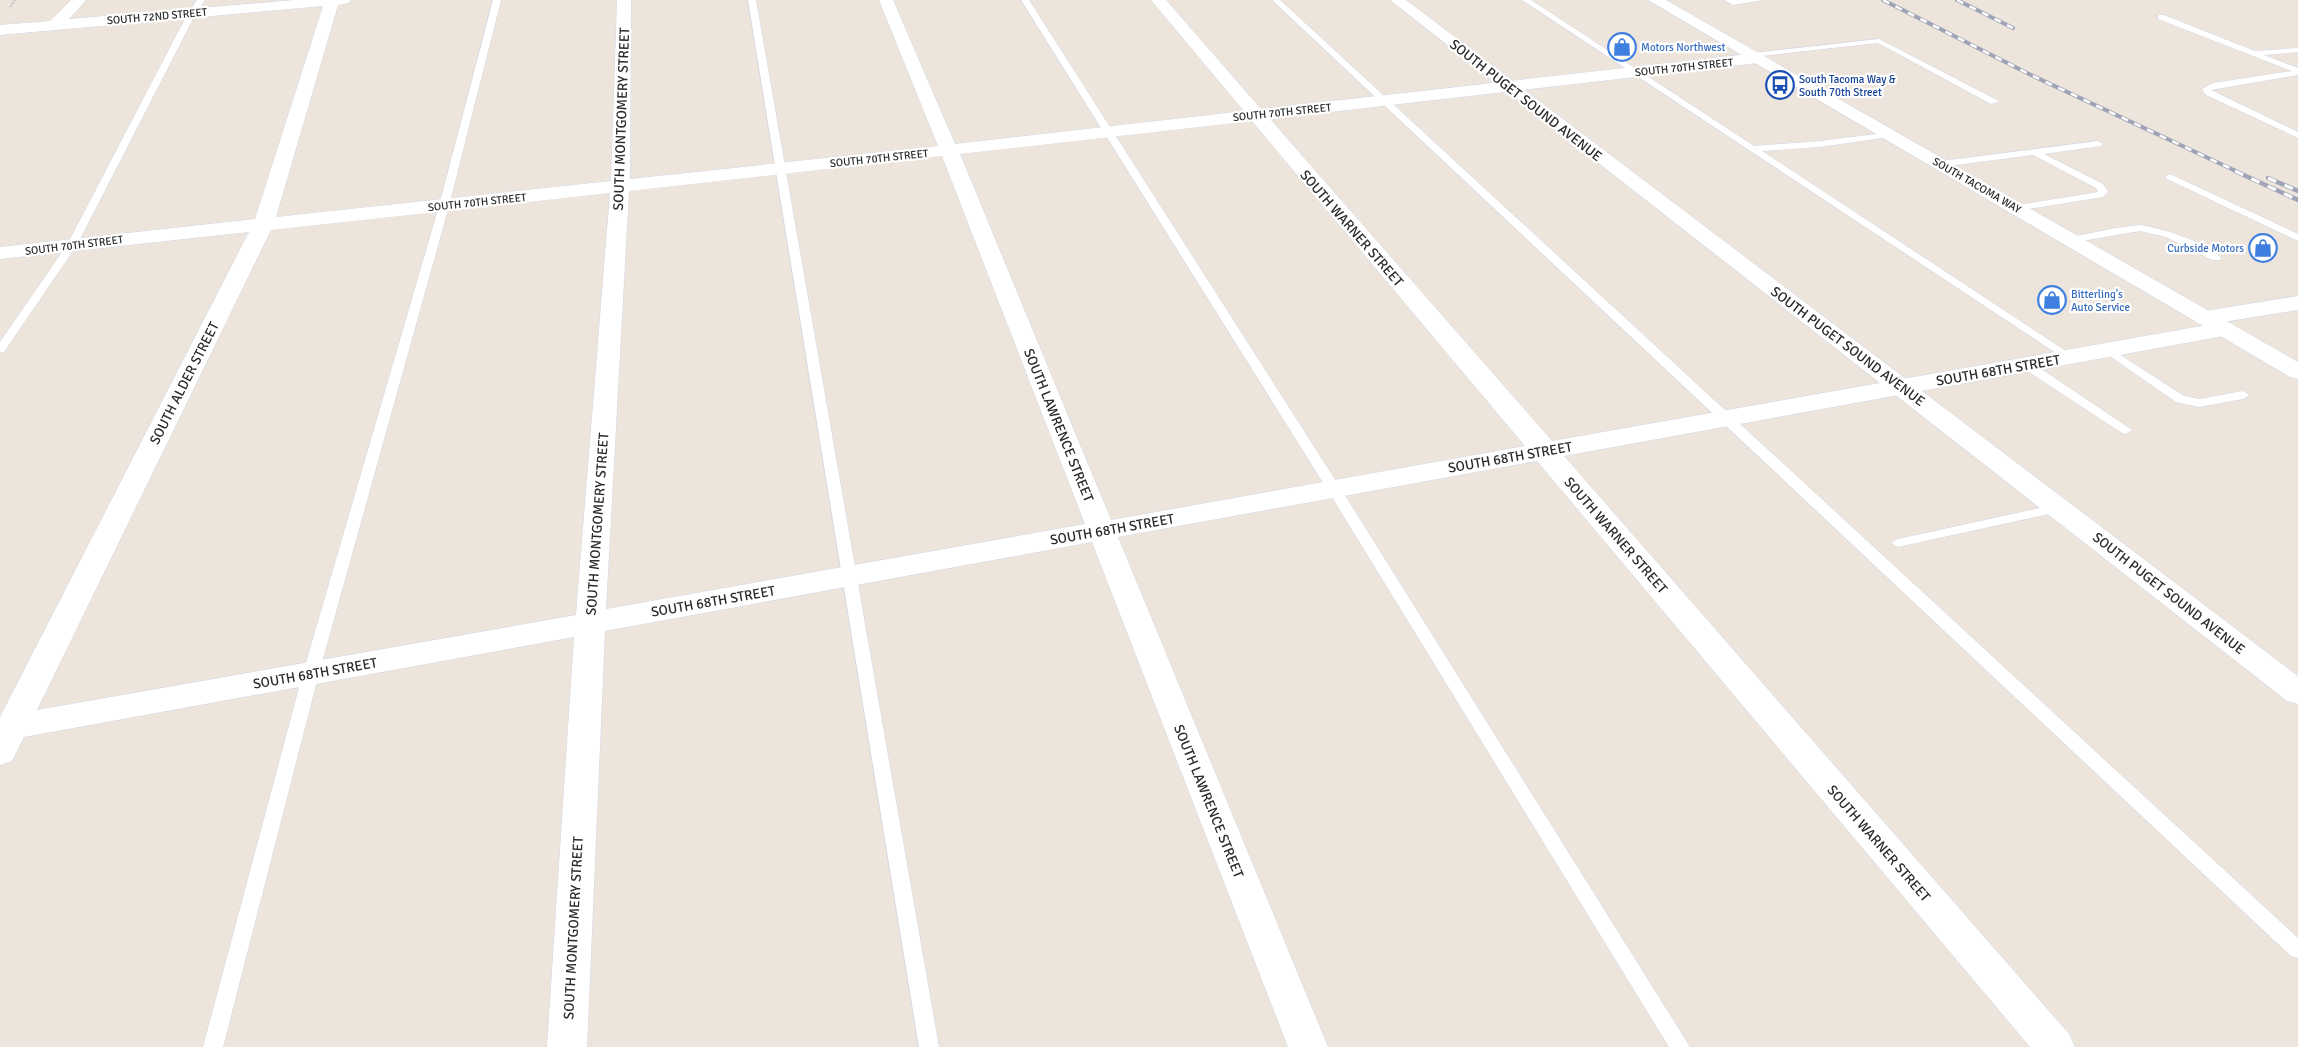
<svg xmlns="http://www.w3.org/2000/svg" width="2298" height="1047" font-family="Signika,sans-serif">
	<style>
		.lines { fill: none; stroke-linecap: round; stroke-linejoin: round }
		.lane-casing { stroke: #d1d6e4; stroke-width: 1 }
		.street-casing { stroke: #d1d6e4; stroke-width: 1 }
		.secondary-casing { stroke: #d1d6e4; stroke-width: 1 }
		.path { stroke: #c8c8c8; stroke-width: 2; stroke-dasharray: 2.5 1; stroke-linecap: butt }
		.lane { fill: #fff; fill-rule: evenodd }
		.street { fill: #fff; fill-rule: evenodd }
		.secondary { fill: #fff; fill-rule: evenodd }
		.rail-far1-casing { stroke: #9ea3b6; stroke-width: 4 }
		.rail-casing { stroke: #9ea3b6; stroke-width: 4.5 }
		.rail-far1 { stroke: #fff; stroke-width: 2.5; stroke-dasharray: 7; stroke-linecap: butt }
		.rail { stroke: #fff; stroke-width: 3; stroke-dasharray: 9; stroke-linecap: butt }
		.labels { text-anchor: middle; stroke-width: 4.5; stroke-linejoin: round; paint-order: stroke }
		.far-street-label { font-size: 11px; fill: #2b2b2b; stroke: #fff }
		.far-shop-label { font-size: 11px; fill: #366cbe; stroke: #fff; text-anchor: start }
		.far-transit-label { font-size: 11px; fill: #164399; stroke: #fff; text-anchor: start }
		.street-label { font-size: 14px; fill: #2b2b2b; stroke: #fff }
	</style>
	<rect width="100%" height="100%" fill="#ede5dc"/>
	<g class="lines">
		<defs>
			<path id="lane" d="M 197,0 L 205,0 L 196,13 L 77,245 L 4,352 L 0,353 L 0,342 L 67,245 L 188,13 Z
				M 493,0 L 501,0 L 449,206 L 319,673 L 223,1047 L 203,1047 L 303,673 L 439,206 Z
				M 748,0 L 756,0 L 939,1047 L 919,1047 Z
				M 1021,0 L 1029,0 L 1341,489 L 1690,1047 L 1669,1047 L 1327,489 Z
				M 1272,0 L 1280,0 L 2298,938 L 2298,958 L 2291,956 Z
				M 1522,0 L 1531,0 L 1754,146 L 1820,141 L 1892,132 L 1892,136 L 1889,137 L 1820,147 L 1762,151 L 2075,357 L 2073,359 L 2065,359 Z
				M 1724,0 L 1763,0 L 1733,5 Z
				M 2158,15 L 2164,15 L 2255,51 L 2298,48 L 2298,52 L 2264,55 L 2298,68 L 2298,75 L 2211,90 L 2298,132 L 2298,138 L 2206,95 L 2202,89 L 2213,83 L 2292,71 L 2158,19 Z
				M 1879,39 L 1997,100 L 1998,102 L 1991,104 L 1878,43 L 1752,57 L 1748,55 L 1752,53 Z
				M 2098,141 L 2103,144 L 2101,146 L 2044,154 L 2103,184 L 2108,192 L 2103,197 L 2016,211 L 2013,210 L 2013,206 L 2098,192 L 2096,188 L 2033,155 L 1941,167 L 1936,164 L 1941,161 Z
				M 2170,174 L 2298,234 L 2298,241 L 2167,179 L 2165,177 Z
				M 2140,225 C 2162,228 2206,242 2221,258 L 2220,260 L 2212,260 L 2166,237 L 2140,231 L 2070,243 L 2065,240 L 2066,238 L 2116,228 Z
				M 2108,347 L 2184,396 L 2199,399 L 2243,391 L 2249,395 L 2243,399 L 2199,407 L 2176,402 L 2104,352 L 2102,350 Z
				M 2027,361 L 2031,362 L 2132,430 L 2126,434 L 2122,433 L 2023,368 L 2021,365 L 2023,362 Z
				M 2058,504 L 2063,505 L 2065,508 L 2063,511 L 1898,547 L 1891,543 L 1898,539 Z"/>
			<path id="street" d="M 71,0 L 86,0 L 69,19 L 294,0 L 351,0 L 349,3 L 338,5 L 276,217 L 611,181 L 617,0 L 631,0 L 630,179 L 938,146 L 879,0 L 893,0 L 955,144 L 1244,111 L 1151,0 L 1166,0 L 1261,109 L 1758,53 L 1764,55 L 1766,58 L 1764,61 L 1758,63 L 1270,119 L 1552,441 L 2224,322 L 2232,324 L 2235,329 L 2232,334 L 2224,336 L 1564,456 L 2069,1034 L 2075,1047 L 2030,1047 L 1537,461 L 1118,537 L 1328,1047 L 1288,1047 L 1092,542 L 605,631 L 587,1047 L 547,1047 L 574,637 L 24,737 L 12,761 L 0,765 L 0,717 L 249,232 L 0,259 L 0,247 L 255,219 L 323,6 L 0,35 L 0,25 L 50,21 ZM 1252,121 L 1525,446 L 1111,520 L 960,154 ZM 942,156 L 1085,524 L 606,609 L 629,191 ZM 610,193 L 576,615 L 37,710 L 271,230 Z
				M 2298,296 L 2298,310 L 2205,325 L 2197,323 L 2194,318 L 2197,313 L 2205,311 Z"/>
			<path id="secondary" d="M 1390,0 L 1406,0 L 2298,676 L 2298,704 L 2287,701 Z
				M 1648,0 L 1666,0 L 2298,362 L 2298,379 L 2290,377 Z"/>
		</defs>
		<use href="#lane" class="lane-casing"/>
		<use href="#street" class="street-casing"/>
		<use href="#secondary" class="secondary-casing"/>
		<path class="path" d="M 10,7 L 15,0"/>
		<use href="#lane" class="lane"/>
		<use href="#street" class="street"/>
		<use href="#secondary" class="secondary"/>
		<defs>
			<path id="rail-far1" d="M 1883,0 L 2031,75 L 2238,172
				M 1957,0 L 2013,28"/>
			<path id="rail" d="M 2235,171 L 2298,200
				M 2268,178 L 2298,191"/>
		</defs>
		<use href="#rail-far1" class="rail-far1-casing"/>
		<use href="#rail" class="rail-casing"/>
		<use href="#rail-far1" class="rail-far1"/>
		<use href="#rail" class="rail"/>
	</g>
	<defs>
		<symbol id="shop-ring" viewBox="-11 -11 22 22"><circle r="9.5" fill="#fff" stroke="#3f7fe0" stroke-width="1.5"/><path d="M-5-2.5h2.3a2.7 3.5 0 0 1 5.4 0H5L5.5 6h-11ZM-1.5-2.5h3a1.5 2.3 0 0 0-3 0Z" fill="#3f7fe0"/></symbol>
		<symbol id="bus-ring" viewBox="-11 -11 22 22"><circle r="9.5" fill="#fff" stroke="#1a4fb4" stroke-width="1.5"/><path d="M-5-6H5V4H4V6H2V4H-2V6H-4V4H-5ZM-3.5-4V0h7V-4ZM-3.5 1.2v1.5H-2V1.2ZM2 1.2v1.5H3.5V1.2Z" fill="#1a4fb4"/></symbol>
	</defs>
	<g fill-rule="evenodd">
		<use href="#shop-ring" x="1606" y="31" width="32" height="32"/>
		<use href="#bus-ring" x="1764" y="69" width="32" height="32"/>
		<use href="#shop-ring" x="2247" y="232" width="32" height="32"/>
		<use href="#shop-ring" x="2036" y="284" width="32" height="32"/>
	</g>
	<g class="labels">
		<g class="far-street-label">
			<text transform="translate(157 16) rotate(-5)" y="4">SOUTH 72ND STREET</text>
			<text transform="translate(1684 67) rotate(-6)" y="4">SOUTH 70TH STREET</text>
			<text transform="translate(1282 112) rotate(-6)" y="4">SOUTH 70TH STREET</text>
			<text transform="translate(879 158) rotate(-6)" y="4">SOUTH 70TH STREET</text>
			<text transform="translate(1977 185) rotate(30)" y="4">SOUTH TACOMA WAY</text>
			<text transform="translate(477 202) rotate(-6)" y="4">SOUTH 70TH STREET</text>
			<text transform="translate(74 245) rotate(-7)" y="4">SOUTH 70TH STREET</text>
		</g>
		<g class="far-shop-label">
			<text x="1641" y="51">Motors Northwest</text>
			<text x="2244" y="252" text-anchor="end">Curbside Motors</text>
			<text x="2071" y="298">Bitterling's<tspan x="2071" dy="13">Auto Service</tspan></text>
		</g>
		<g class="far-transit-label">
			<text x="1799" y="83">South Tacoma Way &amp;<tspan x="1799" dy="13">South 70th Street</tspan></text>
		</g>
		<g class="street-label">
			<text transform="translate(1526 100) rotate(38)" y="5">SOUTH PUGET SOUND AVENUE</text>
			<text transform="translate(621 119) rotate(-88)" y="5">SOUTH MONTGOMERY STREET</text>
			<text transform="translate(1352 228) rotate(49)" y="5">SOUTH WARNER STREET</text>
			<text transform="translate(1848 346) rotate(37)" y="5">SOUTH PUGET SOUND AVENUE</text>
			<text transform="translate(1998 370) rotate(-10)" y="5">SOUTH 68TH STREET</text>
			<text transform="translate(184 383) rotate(-63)" y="5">SOUTH ALDER STREET</text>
			<text transform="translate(1059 425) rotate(68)" y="5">SOUTH LAWRENCE STREET</text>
			<text transform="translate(1510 457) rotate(-10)" y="5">SOUTH 68TH STREET</text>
			<text transform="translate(597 524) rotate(-86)" y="5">SOUTH MONTGOMERY STREET</text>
			<text transform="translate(1112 529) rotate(-10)" y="5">SOUTH 68TH STREET</text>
			<text transform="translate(1616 535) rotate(49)" y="5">SOUTH WARNER STREET</text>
			<text transform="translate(2169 593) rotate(38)" y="5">SOUTH PUGET SOUND AVENUE</text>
			<text transform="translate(713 601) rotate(-10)" y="5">SOUTH 68TH STREET</text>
			<text transform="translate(315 673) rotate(-10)" y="5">SOUTH 68TH STREET</text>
			<text transform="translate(1209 801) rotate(68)" y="5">SOUTH LAWRENCE STREET</text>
			<text transform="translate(1879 843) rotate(49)" y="5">SOUTH WARNER STREET</text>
			<text transform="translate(573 928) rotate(-87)" y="5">SOUTH MONTGOMERY STREET</text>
		</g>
	</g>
</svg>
